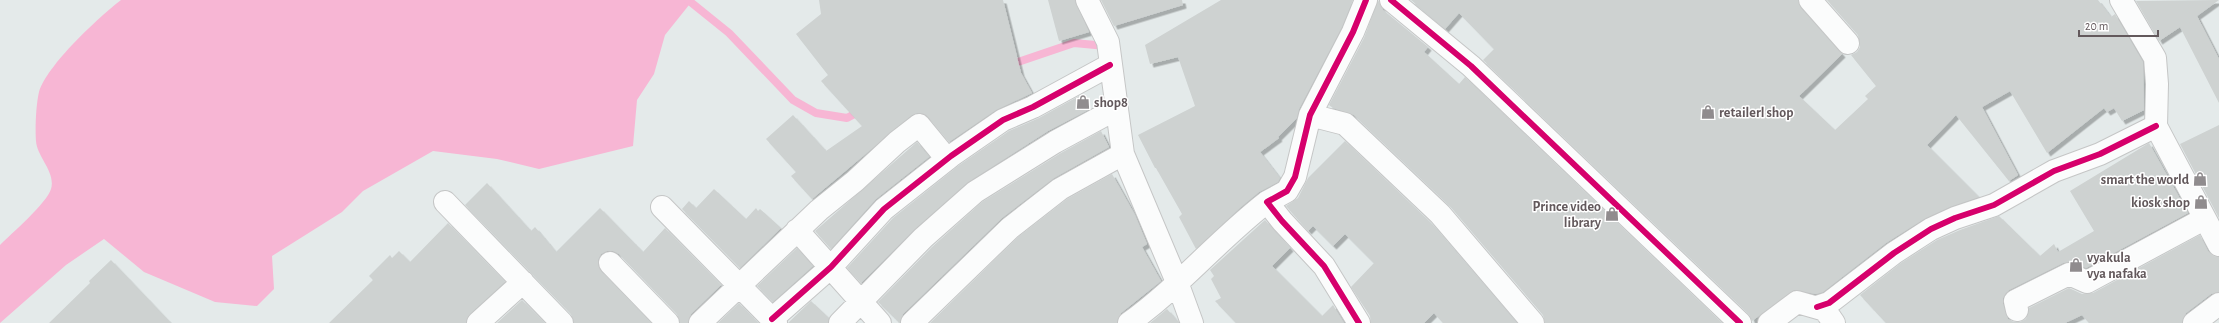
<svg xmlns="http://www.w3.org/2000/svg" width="2219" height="323" font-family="'Alegreya Sans',sans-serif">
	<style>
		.water { fill: #f7b6d4 }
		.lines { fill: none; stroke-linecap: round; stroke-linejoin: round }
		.stream { stroke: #f7b6d4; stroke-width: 8 }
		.building { fill: #ced2d1; filter: url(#shadow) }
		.minor-casing { stroke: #c5c6c6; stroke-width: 24 }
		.minor { stroke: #fbfcfc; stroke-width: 22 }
		.cycleway-casing { stroke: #fff; stroke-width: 8 }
		.cycleway { stroke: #d6006c; stroke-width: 6 }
		.labels { text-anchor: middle; stroke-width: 3; stroke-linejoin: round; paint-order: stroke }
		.poi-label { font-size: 14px; font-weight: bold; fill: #63595c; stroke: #fff; text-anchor: start }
	</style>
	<defs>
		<filter id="shadow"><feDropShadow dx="3.5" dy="3.5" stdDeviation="0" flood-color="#0004"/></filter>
	</defs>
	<rect width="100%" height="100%" fill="#e4eaea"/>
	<path class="water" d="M 121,0 L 693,0 L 665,35 L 654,74 L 637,100 L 633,146 L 539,169 L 497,159 L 433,151 L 363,191 L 342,212 L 272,256 L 274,289 L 257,306 L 215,302 L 144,272 L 104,239 L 66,265 L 0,323 L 0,245 C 11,234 47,203 51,189 C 56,172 37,157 36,141 C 35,129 36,104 39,92 C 47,65 99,17 121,0 Z"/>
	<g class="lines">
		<path class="stream" d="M 688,0 L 729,33 L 793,100 L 816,113 L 847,118 L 860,111
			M 1011,68 L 1018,62 L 1074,43 L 1106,46"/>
	</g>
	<path class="building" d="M 819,0 L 1003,0 L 1021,73 L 1032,93 L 996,110 L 949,142 L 928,117 L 918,113 L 912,115 L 812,199 L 791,176 L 796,172 L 766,139 L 793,115 L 826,151 L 862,126 L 821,81 L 828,75 L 796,34 L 821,14 Z
		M 1048,0 L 1075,0 L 1089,32 L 1059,41 Z
		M 1101,0 L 1182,0 L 1183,5 L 1114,26 Z
		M 1221,0 L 1353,0 L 1342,27 L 1299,109 L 1297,118 L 1278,137 L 1279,138 L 1260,152 L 1280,178 L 1278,182 L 1259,192 L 1241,207 L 1196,249 L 1179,217 L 1182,214 L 1156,168 L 1155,168 L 1138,135 L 1195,106 L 1178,57 L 1150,64 L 1145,45 Z
		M 1378,0 L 1383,10 L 1428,47 L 1424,52 L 1459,84 L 1465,77 L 1722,323 L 1545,323 L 1543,315 L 1449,205 L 1354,115 L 1333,108 L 1329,105 L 1364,38 Z
		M 1411,0 L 1798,0 L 1801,8 L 1842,54 L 1799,96 L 1835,130 L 1868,99 L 1865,96 L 1876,86 L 1851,55 L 1857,52 L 1860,47 L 1858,35 L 1827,0 L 2098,0 L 2111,17 L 2115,14 L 2143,62 L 2144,110 L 2122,121 L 2114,108 L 2107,112 L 2104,108 L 2047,153 L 2010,91 L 1982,107 L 2018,175 L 2009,181 L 1956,115 L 1927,145 L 1979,197 L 1950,207 L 1924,219 L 1886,243 L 1823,292 L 1816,294 L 1794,290 L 1752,321 L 1749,314 L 1483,60 L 1494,49 L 1459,13 L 1445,29 Z
		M 2219,0 L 2197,16 L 2219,59 L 2219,103 L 2180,27 L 2159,41 L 2136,1 Z
		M 1079,96 L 1088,110 L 1048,131 L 967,183 L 915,229 L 861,283 L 847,268 L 893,218 L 958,166 L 1009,131 L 1039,118 Z
		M 2219,125 L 2219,218 L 2180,144 Z
		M 1101,131 L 1109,147 L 1054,178 L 1002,218 L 903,314 L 900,323 L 878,302 L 932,247 L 982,202 L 1061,153 Z
		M 1345,141 L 1431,223 L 1517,323 L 1443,323 L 1434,313 L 1424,323 L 1371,323 L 1370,316 L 1351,287 L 1374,263 L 1345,234 L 1333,246 L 1313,226 L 1308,231 L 1286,206 L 1298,198 L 1308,178 Z
		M 917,142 L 929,157 L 876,199 L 831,249 L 815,231 Z
		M 2149,143 L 2188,213 L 2086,268 L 2074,262 L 2063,263 L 2009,290 L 2003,298 L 2003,304 L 2008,319 L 2014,322 L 2020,322 L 2026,319 L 2029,308 L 2069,288 L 2082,294 L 2093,293 L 2200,235 L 2208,251 L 2213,256 L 2219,257 L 2219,292 L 2211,294 L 2186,313 L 2182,323 L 2089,323 L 2082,315 L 2065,323 L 1886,323 L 1860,295 L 1901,263 L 1937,240 L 1960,230 L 1999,216 L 2040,256 L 2054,244 L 2058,252 L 2094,231 L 2070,191 Z
		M 1112,174 L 1135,215 L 1147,244 L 1142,247 L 1161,281 L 1121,313 L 1117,323 L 930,323 L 1018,237 L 1067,199 Z
		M 487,183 L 531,231 L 535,227 L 556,252 L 600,208 L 643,252 L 665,228 L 721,285 L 691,314 L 688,323 L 680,323 L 677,314 L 619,254 L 613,251 L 607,251 L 601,254 L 598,260 L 601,271 L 651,323 L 574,323 L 571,314 L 465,205 Z
		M 714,189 L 746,219 L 756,208 L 758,211 L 760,209 L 781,228 L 740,268 L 682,209 L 689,201 L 696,208 Z
		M 1265,220 L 1290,248 L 1272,266 L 1322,316 L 1333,305 L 1344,323 L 1236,323 L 1215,301 L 1221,298 L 1211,279 L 1214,276 L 1210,270 Z
		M 448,223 L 505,282 L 470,314 L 466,323 L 329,323 L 373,280 L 369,276 L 390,255 L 392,258 L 399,251 L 410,262 Z
		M 797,248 L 813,266 L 773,302 L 757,286 Z
		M 111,260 L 171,323 L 49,323 L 90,283 L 89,281 Z
		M 522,300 L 545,323 L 497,323 Z
		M 811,301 L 829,318 L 828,323 L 788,323 Z
		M 739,303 L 758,323 L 718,323 Z
		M 1167,309 L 1179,323 L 1150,323 L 1155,319 Z"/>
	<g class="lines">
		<defs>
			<path id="minor" d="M 1087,0 L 1108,42 L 1123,154 L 1177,282 L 1192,323
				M 1391,0 L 1471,66 L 1740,323
				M 1810,0 L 1848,43
				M 2121,0 L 2155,58 L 2157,84 L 2156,126 L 2219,245
				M 1310,115 L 1345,124 L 1440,214 L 1533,323
				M 445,202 L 562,323
				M 662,207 L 776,323
				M 797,230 L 880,323
				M 610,263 L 668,323
				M 1817,307 L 1829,303 L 1894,253 L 1931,229 L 1955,218 L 1994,205 L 2054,171 L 2100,154 L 2156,126
				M 2017,310 L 2015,301 L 2069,274 L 2087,282 L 2204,219
				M 772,319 L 831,267 L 884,209 L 951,156 L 1003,120 L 1033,107 L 1110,65
				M 478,323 L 523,282
				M 700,323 L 819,210 L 855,181 L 897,142 L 919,125 L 947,159
				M 840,323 L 923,238 L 975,192 L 1055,142 L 1116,109
				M 912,323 L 1010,228 L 1060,189 L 1123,154
				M 1129,323 C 1179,287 1219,239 1267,202
				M 1359,323 L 1324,266 L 1282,221 L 1267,202 L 1287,191 L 1295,177 L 1310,115 L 1353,32 L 1366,0
				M 1769,323 L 1797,302 L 1825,310 L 1834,323
				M 2194,323 L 2219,304"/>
		</defs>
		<use href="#minor" class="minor-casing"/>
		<use href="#minor" class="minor"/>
		<defs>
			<path id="cycleway" d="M 1391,0 L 1471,66 L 1740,323
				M 1817,307 L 1829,303 L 1894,253 L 1931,229 L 1955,218 L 1994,205 L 2054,171 L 2100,154 L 2156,126
				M 772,319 L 831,267 L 884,209 L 951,156 L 1003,120 L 1033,107 L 1110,65
				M 1359,323 L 1324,266 L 1282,221 L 1267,202 L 1287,191 L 1295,177 L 1310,115 L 1353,32 L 1366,0"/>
		</defs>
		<use href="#cycleway" class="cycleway-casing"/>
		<use href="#cycleway" class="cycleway"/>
	</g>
	<defs>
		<symbol id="shop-bare" viewBox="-9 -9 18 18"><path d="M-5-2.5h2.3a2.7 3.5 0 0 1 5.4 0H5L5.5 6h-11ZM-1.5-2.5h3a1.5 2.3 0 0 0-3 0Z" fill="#908c8e" stroke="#fff" stroke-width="2.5" paint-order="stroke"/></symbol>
	</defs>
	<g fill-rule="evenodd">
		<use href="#shop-bare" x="1073" y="92" width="20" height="20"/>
		<use href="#shop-bare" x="1698" y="102" width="20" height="20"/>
		<use href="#shop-bare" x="2190" y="169" width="20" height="20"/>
		<use href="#shop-bare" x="2191" y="192" width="20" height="20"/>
		<use href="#shop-bare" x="1602" y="204" width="20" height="20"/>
		<use href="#shop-bare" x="2066" y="255" width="20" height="20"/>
	</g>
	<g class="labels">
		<g class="poi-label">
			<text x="1094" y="107">shop8</text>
			<text x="1719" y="117">retailerl shop</text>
			<text x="2189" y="184" text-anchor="end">smart the world</text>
			<text x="2190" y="207" text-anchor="end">kiosk shop</text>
			<text x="1601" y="211" text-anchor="end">Prince video<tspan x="1601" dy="16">library</tspan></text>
			<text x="2087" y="262">vyakula<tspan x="2087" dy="16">vya nafaka</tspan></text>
		</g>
	</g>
	<path d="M2079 30v6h79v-6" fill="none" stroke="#63595c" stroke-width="2"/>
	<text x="2085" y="30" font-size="12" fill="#63595c" stroke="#ffffff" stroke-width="3" paint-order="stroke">20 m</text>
</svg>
